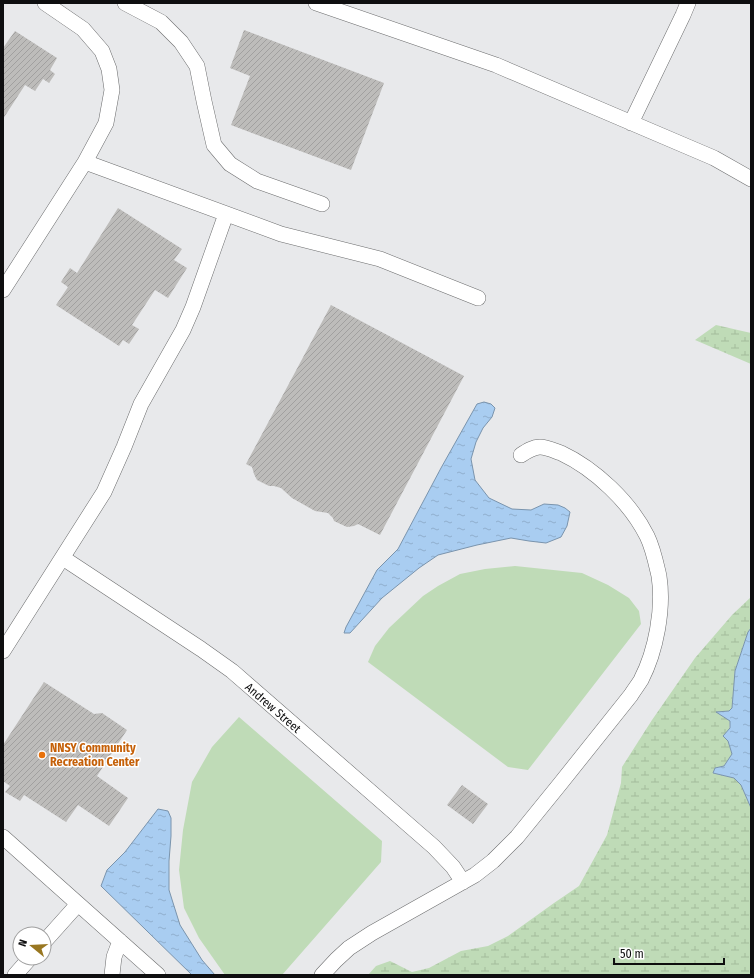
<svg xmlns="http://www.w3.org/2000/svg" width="754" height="978" font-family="'Fira Sans Condensed',sans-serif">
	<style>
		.wetland { fill: url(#wetland-marsh) }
		.park { fill: #bfdbb7 }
		.water { fill: url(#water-ripples); stroke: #7a94ad }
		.building { fill: url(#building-hatch) }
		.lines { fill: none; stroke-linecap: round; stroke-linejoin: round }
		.minor-casing { stroke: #6c6d6e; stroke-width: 16 }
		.minor { stroke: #fff; stroke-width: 15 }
		.food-dot { fill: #e8710a; stroke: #fff; stroke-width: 1.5 }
		.labels { text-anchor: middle; stroke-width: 3; stroke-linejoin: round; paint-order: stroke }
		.street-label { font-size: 12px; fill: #0e0e0f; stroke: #fff }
		.food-label { font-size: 12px; font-weight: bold; fill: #c56008; stroke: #fff; text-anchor: start }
	</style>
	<defs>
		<pattern id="wetland-marsh" width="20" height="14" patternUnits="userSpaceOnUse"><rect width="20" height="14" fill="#bfdbb7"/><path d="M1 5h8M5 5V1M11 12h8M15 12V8" fill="none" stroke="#a3bb9c"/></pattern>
		<pattern id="water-ripples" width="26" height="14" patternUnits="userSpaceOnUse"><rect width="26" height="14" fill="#a9cdf1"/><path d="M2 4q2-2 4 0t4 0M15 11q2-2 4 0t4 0" fill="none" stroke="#90afcd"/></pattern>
		<pattern id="building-hatch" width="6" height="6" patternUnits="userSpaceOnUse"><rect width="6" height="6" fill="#bdbcba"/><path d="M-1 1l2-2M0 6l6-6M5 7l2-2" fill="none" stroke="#a1a09f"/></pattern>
	</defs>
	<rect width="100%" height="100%" fill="#e8e9eb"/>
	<path class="wetland" d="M 716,325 L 751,333 L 751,364 L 695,340 Z
		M 751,597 L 751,628 L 748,632 L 735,671 L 732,708 L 729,711 L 717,712 L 730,721 L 728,741 L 732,754 L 724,766 L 715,768 L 713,773 L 734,778 L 741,785 L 751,808 L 751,975 L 368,975 L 376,966 L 390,961 L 412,972 L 429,968 L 461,951 L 488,946 L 508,936 L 554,903 L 579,886 L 607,835 L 621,783 L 622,767 L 652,720 L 695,658 L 732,615 Z"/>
	<path class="park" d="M 515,566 L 582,573 L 608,585 L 629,598 L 639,611 L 641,624 L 528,770 L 508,767 L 368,662 L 375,646 L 389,628 L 423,596 L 438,586 L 460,574 L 485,569 Z
		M 239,717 L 382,841 L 381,862 L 282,975 L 225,975 L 199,938 L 184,908 L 179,870 L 183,830 L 192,782 L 212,747 Z"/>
	<path class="water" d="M 484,402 L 491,404 L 495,408 L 492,417 L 483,428 L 476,442 L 471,459 L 475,480 L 489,498 L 512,509 L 531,510 L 544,504 L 558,505 L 565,508 L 570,512 L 567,526 L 561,537 L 546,543 L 529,541 L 511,538 L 477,545 L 438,555 L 419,568 L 382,598 L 350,633 L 344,633 L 346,627 L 377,570 L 398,549 L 441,468 L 477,404 Z
		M 751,628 L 751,808 L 741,785 L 734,778 L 713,773 L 715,768 L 724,766 L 732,754 L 728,741 L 723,736 L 730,728 L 730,721 L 716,712 L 729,711 L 732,708 L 735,671 L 748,632 Z
		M 158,809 L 168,811 L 171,818 L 171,836 L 169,861 L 169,890 L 180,925 L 202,960 L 215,975 L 192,975 L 101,886 L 107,870 L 125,852 Z"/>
	<path class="building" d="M 244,30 L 384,83 L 351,170 L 231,125 L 250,76 L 230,68 Z
		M 15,31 L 57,58 L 50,70 L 55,74 L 49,83 L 43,79 L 35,91 L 25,85 L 3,119 L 3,48 Z
		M 118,208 L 182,249 L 174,260 L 187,268 L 168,298 L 155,290 L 132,325 L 139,329 L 129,344 L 123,340 L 119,346 L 56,305 L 68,287 L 61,282 L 70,268 L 77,273 Z
		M 331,305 L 464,376 L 380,535 L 358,524 L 354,526 L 347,527 L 334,521 L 333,518 L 328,513 L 315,511 L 292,498 L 281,488 L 274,486 L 269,486 L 257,480 L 254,474 L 252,467 L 246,464 Z
		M 44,682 L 94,714 L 102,713 L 127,730 L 97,776 L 128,798 L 109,826 L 78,805 L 66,822 L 24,795 L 20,801 L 5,792 L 10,786 L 3,781 L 3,745 Z
		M 462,785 L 488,804 L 473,824 L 447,805 Z"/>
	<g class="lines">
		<defs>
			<path id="minor" d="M 125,3 L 161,22 L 181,42 L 197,66 L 204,101 L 214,145 L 230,164 L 257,181 L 322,204
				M 316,3 L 496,65 L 714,158 L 751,179
				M 631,123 L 683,15 L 688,3
				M 85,162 L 281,234 L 380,259 L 478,298
				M 3,290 L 85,162 L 106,123 L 112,90 L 109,69 L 102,51 L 83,29 L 45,3
				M 63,558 L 201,649 L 232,671 L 434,847 L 453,867 L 463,882
				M 3,651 L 104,492 L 124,447 L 141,404 L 183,330 L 193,307 L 226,214
				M 3,837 L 158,975
				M 44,942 L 78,904
				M 15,975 L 30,958
				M 112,975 L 114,957 L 120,941
				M 322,975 L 336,960 L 349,948 L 372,933 L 475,875 L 493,861 L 517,837 L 560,784 L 631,695 C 634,690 638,685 641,680 C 656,651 664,609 659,576 C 656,563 653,548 647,536 C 630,502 595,469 561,453 C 555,451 547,447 540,447 C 533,447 527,451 521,455"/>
		</defs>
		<use href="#minor" class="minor-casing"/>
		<use href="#minor" class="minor"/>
	</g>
	<circle class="food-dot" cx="42" cy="755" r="4"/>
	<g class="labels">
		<g class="street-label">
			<text transform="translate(273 708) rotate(41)" y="4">Andrew Street</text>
		</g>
		<g class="food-label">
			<text x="50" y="752">NNSY Community<tspan x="50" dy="14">Recreation Center</tspan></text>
		</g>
	</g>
	<rect width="754" height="978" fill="none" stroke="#0e0e0f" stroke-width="8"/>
	<g transform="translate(32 946) rotate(288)"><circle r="19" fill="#ffffff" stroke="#9f9f9f"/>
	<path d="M0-3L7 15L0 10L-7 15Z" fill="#997721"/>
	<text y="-6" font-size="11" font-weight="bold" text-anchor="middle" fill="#0e0e0f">N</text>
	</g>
	<path d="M614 958v6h110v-6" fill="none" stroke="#0e0e0f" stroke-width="2"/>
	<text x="620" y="958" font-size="12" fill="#0e0e0f" stroke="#ffffff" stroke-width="3" paint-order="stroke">50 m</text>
</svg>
